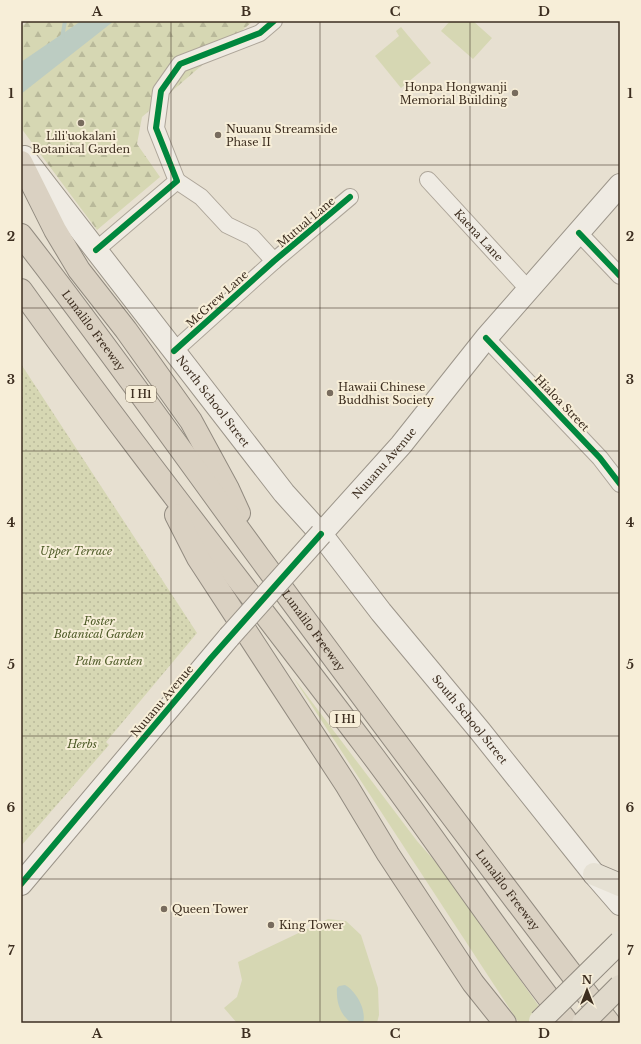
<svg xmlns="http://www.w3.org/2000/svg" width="641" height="1044" font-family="'Libre Baskerville',serif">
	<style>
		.grass { fill: #d6d7b3 }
		.forest { fill: url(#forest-firs) }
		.garden { fill: url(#garden-dots) }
		.water { fill: #bcccc2 }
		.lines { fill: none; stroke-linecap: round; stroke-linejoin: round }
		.stream { stroke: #bcccc2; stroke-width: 4 }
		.minor-casing { stroke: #ada599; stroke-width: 18 }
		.secondary-casing { stroke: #9c958a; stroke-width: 24 }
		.primary-casing { stroke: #928b80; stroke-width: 24 }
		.motorway-casing { stroke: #928b80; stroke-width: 24 }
		.minor { stroke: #efebe3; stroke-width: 16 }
		.secondary { stroke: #efebe3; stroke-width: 22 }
		.primary { stroke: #e6e1d4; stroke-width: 22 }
		.motorway { stroke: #dad1c2; stroke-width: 22 }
		.secondary-bridge-casing { stroke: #9c958a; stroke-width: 24; stroke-linecap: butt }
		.primary-bridge-casing { stroke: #928b80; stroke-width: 24; stroke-linecap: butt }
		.trunk-bridge-casing { stroke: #928b80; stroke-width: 24; stroke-linecap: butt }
		.secondary-bridge { stroke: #efebe3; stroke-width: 22 }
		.primary-bridge { stroke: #e6e1d4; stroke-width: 22 }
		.trunk-bridge { stroke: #e0d9cb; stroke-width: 22 }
		.cycleway-casing { stroke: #f7eed8; stroke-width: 8 }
		.cycleway { stroke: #00873e; stroke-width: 6 }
		.grid { fill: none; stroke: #3d2e20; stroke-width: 1; stroke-opacity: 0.55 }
		.poi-dot { fill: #786c5e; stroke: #f7eed8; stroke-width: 1.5 }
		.labels { text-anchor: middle; stroke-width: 4; stroke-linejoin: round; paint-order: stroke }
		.shield { fill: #f7eed8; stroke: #756857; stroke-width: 1 }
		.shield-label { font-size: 10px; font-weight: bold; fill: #3d2e20 }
		.poi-label { font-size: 11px; fill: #3d2e20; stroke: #f7eed8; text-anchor: start }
		.street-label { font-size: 11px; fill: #3d2e20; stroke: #f7eed8 }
		.park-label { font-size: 11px; font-style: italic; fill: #4d5a26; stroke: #f7eed8 }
		.neatline { fill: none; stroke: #3d2e20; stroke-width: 1.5 }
		.grid-label { font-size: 13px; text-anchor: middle; font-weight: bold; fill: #3d2e20 }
	</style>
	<defs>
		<pattern id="forest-firs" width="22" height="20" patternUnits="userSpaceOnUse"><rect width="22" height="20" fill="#d6d7b3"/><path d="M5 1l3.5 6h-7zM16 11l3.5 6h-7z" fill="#b9b99a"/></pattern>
		<pattern id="garden-dots" width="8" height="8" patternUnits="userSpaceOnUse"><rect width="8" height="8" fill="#d6d7b3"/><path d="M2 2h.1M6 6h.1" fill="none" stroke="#b9b99a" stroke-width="1.8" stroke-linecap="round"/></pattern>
	</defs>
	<rect width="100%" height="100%" fill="#e7e0d1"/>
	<path class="grass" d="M 450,21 L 473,21 L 492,38 L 473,59 L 441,31 Z
		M 401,27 L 431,63 L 401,88 L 375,56 L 399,36 L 396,31 Z
		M 293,677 L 417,841 L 440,867 L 543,1012 L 529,1023 L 519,1023 Z
		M 328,919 L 346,921 L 361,935 L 378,988 L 379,1015 L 377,1023 L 237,1023 L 224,1008 L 237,997 L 242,980 L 238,962 Z"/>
	<path class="forest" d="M 28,21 L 253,21 L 142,117 L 137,144 L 160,177 L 97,230 L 21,128 L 21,27 Z"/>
	<path class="garden" d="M 21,364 L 197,633 L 106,742 L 109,745 L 21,846 Z"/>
	<path class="water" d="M 81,21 L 114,21 L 21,94 L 21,62 Z
		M 345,985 C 356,991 367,1010 363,1023 L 351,1023 C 340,1014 336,1002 337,988 L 339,986 Z"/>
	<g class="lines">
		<path class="stream" d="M 62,38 L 65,21"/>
		<defs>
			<g id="minor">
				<path id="s1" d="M 428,180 L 529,290"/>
				<path d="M 177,181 L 201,197 L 227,225 L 252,237 L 274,261"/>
				<path d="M 579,233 L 620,276"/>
				<path d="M 96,250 L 177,181 L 156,128 L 161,91 L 180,64 L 260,33 L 274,21"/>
				<path d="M 486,338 L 600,458 L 620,484"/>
				<path d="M 174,351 L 274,261 L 350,197"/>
			</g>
			<g id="secondary">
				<path id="s2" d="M 24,157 L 284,493 L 321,534 L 381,612 L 480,731 L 594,874 L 620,904"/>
				<path id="s3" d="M 321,534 L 401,445 L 486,338 L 620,185"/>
				<path d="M 21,884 L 229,637"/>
			</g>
			<path id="primary" d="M 594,874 L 620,885"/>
			<g id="motorway">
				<path d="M 21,162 L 55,230 L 79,270 L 126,330 L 191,421 L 228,489 L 239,513"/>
				<path id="s4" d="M 21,235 C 103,340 180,449 259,557 C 374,713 491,869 609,1023"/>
				<path d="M 21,290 C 133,446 252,596 367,748 C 436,839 498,934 568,1023"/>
				<path d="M 176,515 L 198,558 L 347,786 L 388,854 L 473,983 L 505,1023"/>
			</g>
		</defs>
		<use href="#minor" class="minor-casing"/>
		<use href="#secondary" class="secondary-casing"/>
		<use href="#primary" class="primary-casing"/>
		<use href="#motorway" class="motorway-casing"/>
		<use href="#minor" class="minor"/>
		<use href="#secondary" class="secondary"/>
		<use href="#primary" class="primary"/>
		<use href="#motorway" class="motorway"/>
		<defs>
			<path id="secondary-bridge" d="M 229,637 L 321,534"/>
			<path id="primary-bridge" d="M 540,1021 L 620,942"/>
			<path id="trunk-bridge" d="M 583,1023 L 620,986"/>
		</defs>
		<use href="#secondary-bridge" class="secondary-bridge-casing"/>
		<use href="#primary-bridge" class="primary-bridge-casing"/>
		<use href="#trunk-bridge" class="trunk-bridge-casing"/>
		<use href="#secondary-bridge" class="secondary-bridge"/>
		<use href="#primary-bridge" class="primary-bridge"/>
		<use href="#trunk-bridge" class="trunk-bridge"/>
		<defs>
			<path id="cycleway" d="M 579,233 L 620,276
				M 96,250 L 177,181 L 156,128 L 161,91 L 180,64 L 260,33 L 274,21
				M 486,338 L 600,458 L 620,484
				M 174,351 L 274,261 L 350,197
				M 21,884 L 211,658 L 321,534"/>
		</defs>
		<use href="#cycleway" class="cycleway-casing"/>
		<use href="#cycleway" class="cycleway"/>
	</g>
	<path class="grid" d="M 171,21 L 171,1023M 320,21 L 320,1023M 470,21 L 470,1023M 21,165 L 620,165M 21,308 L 620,308M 21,451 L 620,451M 21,593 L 620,593M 21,736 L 620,736M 21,879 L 620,879"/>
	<g class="poi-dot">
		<circle cx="515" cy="93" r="4"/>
		<circle cx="81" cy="123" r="4"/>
		<circle cx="218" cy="135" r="4"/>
		<circle cx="330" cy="393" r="4"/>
		<circle cx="164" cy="909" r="4"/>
		<circle cx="271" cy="925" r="4"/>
	</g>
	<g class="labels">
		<g class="shield">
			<rect x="126" y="386" width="30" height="16" rx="3"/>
			<rect x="330" y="711" width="30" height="16" rx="3"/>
		</g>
		<g class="shield-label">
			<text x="141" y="398">I H1</text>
			<text x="345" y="723">I H1</text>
		</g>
		<g class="poi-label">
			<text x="507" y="91" text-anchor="end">Honpa Hongwanji<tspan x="507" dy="13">Memorial Building</tspan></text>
			<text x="226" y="133">Nuuanu Streamside<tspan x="226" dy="13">Phase II</tspan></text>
			<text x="81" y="140" text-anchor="middle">Lili'uokalani<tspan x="81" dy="13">Botanical Garden</tspan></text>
			<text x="338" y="391">Hawaii Chinese<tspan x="338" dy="13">Buddhist Society</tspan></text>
			<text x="172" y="913">Queen Tower</text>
			<text x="279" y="929">King Tower</text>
		</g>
		<g class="street-label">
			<text transform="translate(306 222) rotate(-40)" y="4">Mutual Lane</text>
			<text dy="4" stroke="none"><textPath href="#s1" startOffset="75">Kaena Lane</textPath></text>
			<text transform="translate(217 299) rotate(-42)" y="4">McGrew Lane</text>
			<text dy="4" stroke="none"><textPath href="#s4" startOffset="120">Lunalilo Freeway</textPath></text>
			<text dy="4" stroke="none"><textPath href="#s2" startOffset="309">North School Street</textPath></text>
			<text transform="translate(562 403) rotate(46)" y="4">Hialoa Street</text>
			<text dy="4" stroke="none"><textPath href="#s3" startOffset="95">Nuuanu Avenue</textPath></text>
			<text dy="4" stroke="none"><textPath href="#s4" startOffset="492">Lunalilo Freeway</textPath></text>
			<text transform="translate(162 701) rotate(-50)" y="4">Nuuanu Avenue</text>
			<text dy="4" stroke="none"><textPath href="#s2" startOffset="718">South School Street</textPath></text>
			<text dy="4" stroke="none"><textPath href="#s4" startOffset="816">Lunalilo Freeway</textPath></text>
		</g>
		<g class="park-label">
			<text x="76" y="555">Upper Terrace</text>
			<text x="99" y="625">Foster<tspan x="99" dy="13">Botanical Garden</tspan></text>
			<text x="109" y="665">Palm Garden</text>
			<text x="82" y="748">Herbs</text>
		</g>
	</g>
	<rect width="641" height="1044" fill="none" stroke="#f7eed8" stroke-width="44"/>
	<g transform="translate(587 990)" stroke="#f7eed8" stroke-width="3" paint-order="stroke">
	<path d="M0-3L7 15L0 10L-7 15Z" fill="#3d2e20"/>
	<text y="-6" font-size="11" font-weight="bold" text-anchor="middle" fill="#3d2e20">N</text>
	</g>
	<rect x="22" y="22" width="597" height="1000" class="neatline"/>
	<g class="grid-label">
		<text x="97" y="16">A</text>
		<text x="246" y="16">B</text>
		<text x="395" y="16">C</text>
		<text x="544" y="16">D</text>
		<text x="11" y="98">1</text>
		<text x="630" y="98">1</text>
		<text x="11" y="241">2</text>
		<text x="630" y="241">2</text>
		<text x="11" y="384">3</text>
		<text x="630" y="384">3</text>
		<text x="11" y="527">4</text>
		<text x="630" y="527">4</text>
		<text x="11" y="669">5</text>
		<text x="630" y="669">5</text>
		<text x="11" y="812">6</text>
		<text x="630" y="812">6</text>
		<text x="11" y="955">7</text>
		<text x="630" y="955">7</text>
		<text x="97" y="1038">A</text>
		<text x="246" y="1038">B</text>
		<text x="395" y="1038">C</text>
		<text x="544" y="1038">D</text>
	</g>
</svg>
